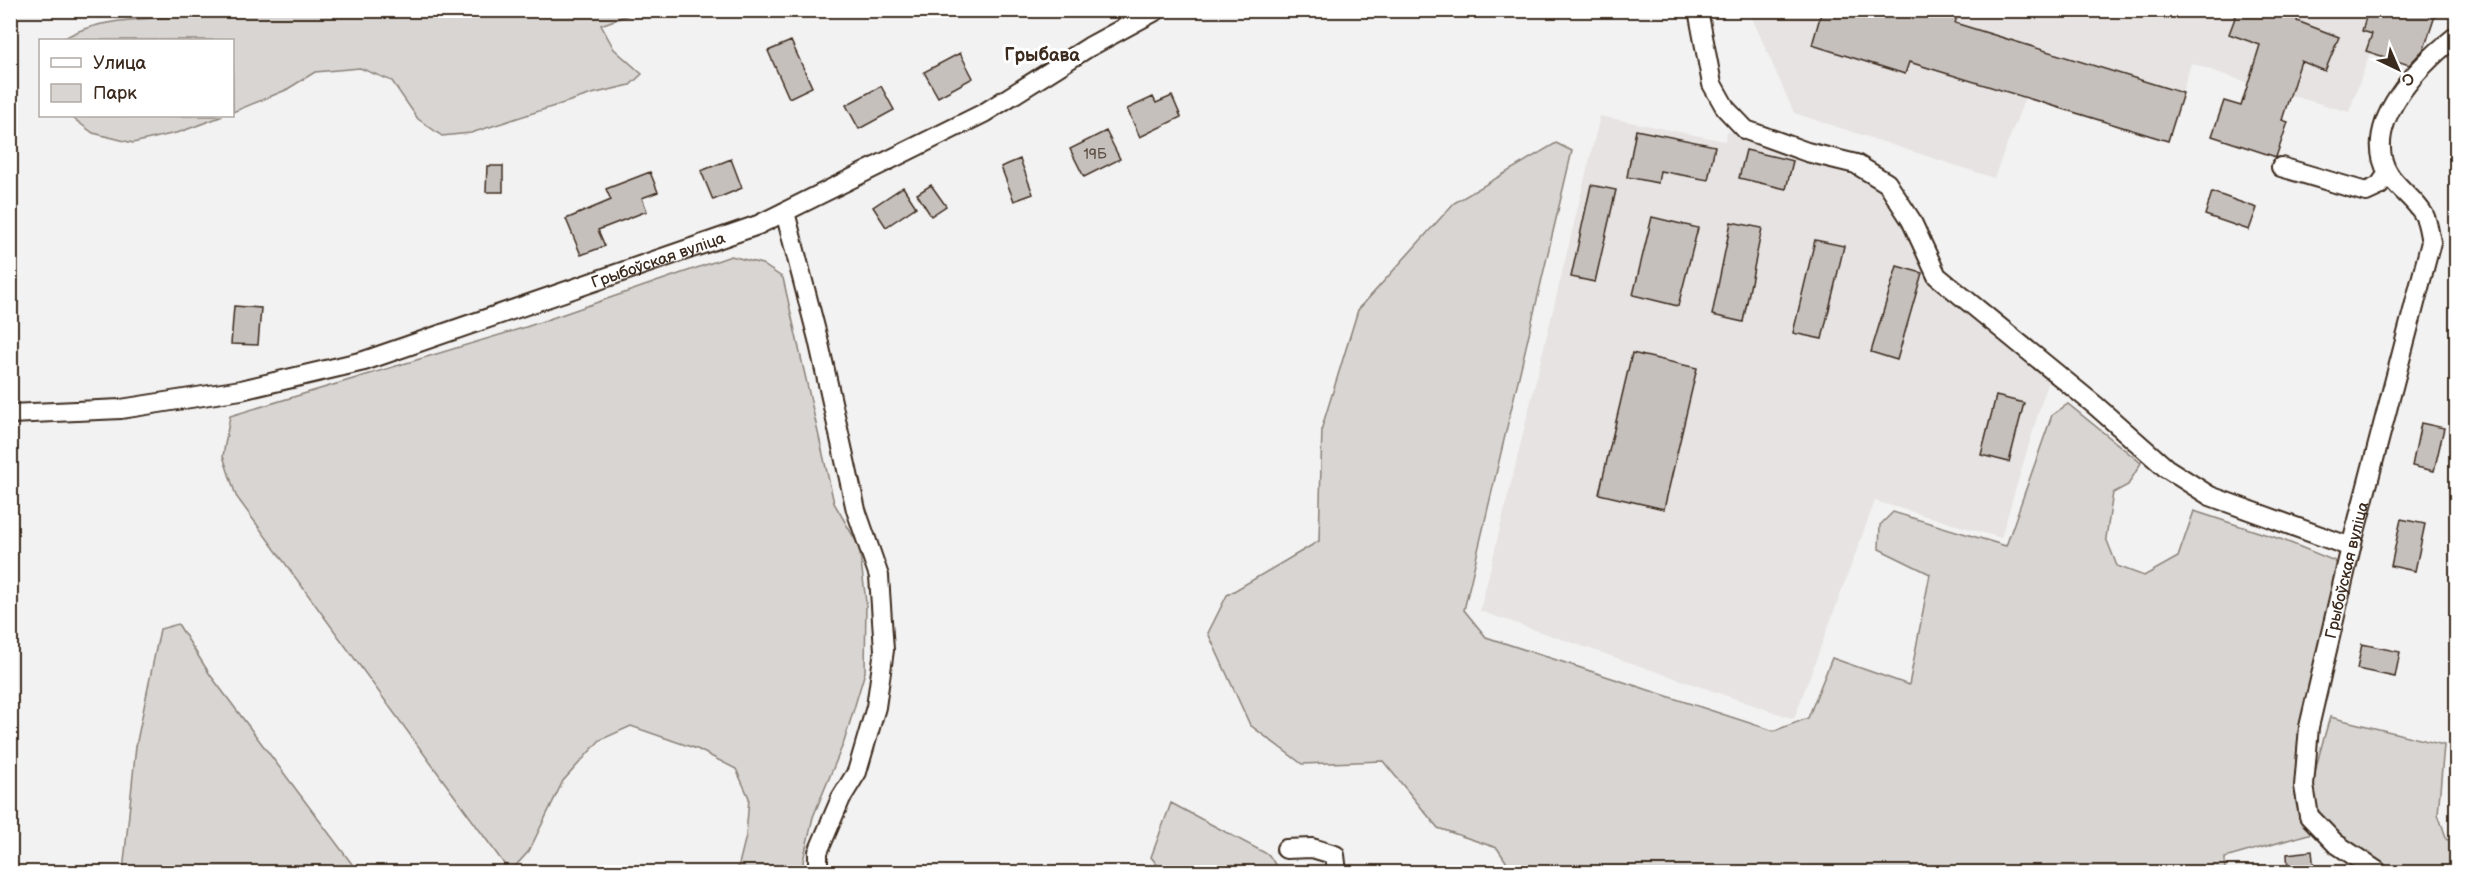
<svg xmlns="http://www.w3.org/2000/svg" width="2467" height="883" font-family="'Balsamiq Sans',sans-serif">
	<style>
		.built { fill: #e6e3e2 }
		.green { fill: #d8d5d2; stroke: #8a8078; stroke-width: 1.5 }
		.building { fill: #c6c0bd; stroke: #3b2a1e; stroke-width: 1.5 }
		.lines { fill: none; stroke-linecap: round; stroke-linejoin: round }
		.minor-casing { stroke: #3b2a1e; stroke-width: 22 }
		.minor { stroke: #fff; stroke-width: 18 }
		.labels { text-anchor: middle; stroke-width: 6; stroke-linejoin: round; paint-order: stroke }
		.number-label { font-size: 14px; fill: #5e5046 }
		.street-label { font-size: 16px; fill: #3b2a1e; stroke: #fff }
		.neighbourhood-label { font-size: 18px; font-weight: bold; fill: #3b2a1e; stroke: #fff }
	</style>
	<rect width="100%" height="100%" fill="#f3f2f2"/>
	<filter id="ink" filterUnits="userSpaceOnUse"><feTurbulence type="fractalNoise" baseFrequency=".0167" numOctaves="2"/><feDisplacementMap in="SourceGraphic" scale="12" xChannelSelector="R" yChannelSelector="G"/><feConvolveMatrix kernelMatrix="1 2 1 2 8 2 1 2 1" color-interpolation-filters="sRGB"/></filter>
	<g filter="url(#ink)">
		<path class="built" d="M 2429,10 L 2436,13 L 2419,68 L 2370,53 L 2349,112 L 2248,83 L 2191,63 L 2168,141 L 2025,98 L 1994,178 L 1794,113 L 1749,11 Z
			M 1600,116 L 1725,141 L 1727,131 L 1877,185 L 1897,210 L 1931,279 L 2048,381 L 2001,538 L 1875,501 L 1794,719 L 1480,611 Z"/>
		<path class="green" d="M 227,11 L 639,11 L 601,25 L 614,49 L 642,74 L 630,85 L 592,94 L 471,133 L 442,136 L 418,119 L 392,81 L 360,68 L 315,72 L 286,90 L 233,112 L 232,40 L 62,40 C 100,14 167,19 213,16 Z
			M 70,116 L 223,116 L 180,132 L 133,143 L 93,133 Z
			M 1556,143 L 1572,151 L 1464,610 L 1486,637 L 1774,731 L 1808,718 L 1832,658 L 1909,685 L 1930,574 L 1879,549 L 1880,525 L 1893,512 L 2006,546 L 2052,415 L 2068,404 L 2141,463 L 2128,485 L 2113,493 L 2106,538 L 2117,566 L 2144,576 L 2178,557 L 2194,511 L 2283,540 L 2335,561 L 2338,568 C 2327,618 2281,773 2299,814 C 2301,821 2308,827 2312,833 L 2225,858 L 2225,872 L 1513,872 L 1497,848 L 1438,828 L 1383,761 L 1302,764 L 1250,725 L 1208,633 L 1227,595 L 1319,541 L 1322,427 L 1358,310 L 1454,203 Z
			M 731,256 L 762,264 L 783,278 L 834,503 L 859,546 L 866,602 L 865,672 L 844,742 L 813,817 L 803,861 L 804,872 L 737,872 L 746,836 L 749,798 L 736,769 L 697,749 L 631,726 L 600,740 L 563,781 L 529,851 L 510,872 L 236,496 L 223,456 L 230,416 L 526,327 Z
			M 178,624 L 211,676 L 358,872 L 123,872 L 136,746 L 160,629 Z
			M 2330,717 L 2444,745 L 2438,814 L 2447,840 L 2456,839 L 2456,872 C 2440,872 2417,876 2401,872 C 2377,865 2323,836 2315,812 C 2307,786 2323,742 2330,717 Z
			M 1171,803 L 1269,855 L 1280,872 L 1163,872 L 1151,857 Z"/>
		<path class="building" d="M 1822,10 L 1959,10 L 1955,23 L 2183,93 L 2168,141 L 1909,62 L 1905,74 L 1812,45 Z
			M 2238,10 L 2301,10 L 2297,21 L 2339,37 L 2325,71 L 2301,61 L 2282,120 L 2288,122 L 2276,157 L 2212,136 L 2224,101 L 2241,106 L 2260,45 L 2229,34 Z
			M 2368,10 L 2437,10 L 2424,49 L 2409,65 L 2366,51 L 2372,34 L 2362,31 Z
			M 791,41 L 812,87 L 789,98 L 768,51 Z
			M 960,53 L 973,78 L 938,97 L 924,72 Z
			M 881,86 L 894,110 L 859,129 L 846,105 Z
			M 1172,96 L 1181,117 L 1140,137 L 1127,109 L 1153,97 L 1156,103 Z
			M 1636,130 L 1715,146 L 1708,180 L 1660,171 L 1658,183 L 1627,177 Z
			M 1106,131 L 1120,159 L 1084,177 L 1070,149 Z
			M 1746,150 L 1793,161 L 1786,189 L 1739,178 Z
			M 731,159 L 742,188 L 713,200 L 701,171 Z
			M 1020,159 L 1033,194 L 1014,201 L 1001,167 Z
			M 487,166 L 503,166 L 503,192 L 486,192 Z
			M 650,172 L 658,192 L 642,198 L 647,211 L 598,230 L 605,246 L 581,255 L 566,219 L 611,200 L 606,189 Z
			M 931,185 L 946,206 L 931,216 L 917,194 Z
			M 1591,185 L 1616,190 L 1595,282 L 1571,277 Z
			M 903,187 L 916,207 L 886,227 L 873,207 Z
			M 2212,192 L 2257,208 L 2249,230 L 2205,215 Z
			M 1652,217 L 1698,228 L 1678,306 L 1633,295 Z
			M 1731,222 L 1762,228 L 1743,322 L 1712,315 Z
			M 1815,240 L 1844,246 L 1822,339 L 1793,333 Z
			M 1897,266 L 1922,273 L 1897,360 L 1871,352 Z
			M 234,306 L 261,308 L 258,345 L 231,344 Z
			M 1632,353 L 1697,368 L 1664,509 L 1599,494 Z
			M 1996,396 L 2024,403 L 2009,462 L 1981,455 Z
			M 2421,423 L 2444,428 L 2434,471 L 2412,466 Z
			M 2401,519 L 2425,524 L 2415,571 L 2391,566 Z
			M 2362,644 L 2400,652 L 2395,677 L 2357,669 Z
			M 2312,851 L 2314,869 L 2288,872 L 2287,854 Z"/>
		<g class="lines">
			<defs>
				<g id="minor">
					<path d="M 1698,10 L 1712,84 L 1726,109 L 1746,130 L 1807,152 L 1856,164 L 1887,183 L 1911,220 L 1937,276 L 2096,406 L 2166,468 L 2210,496 L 2351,547"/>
					<path d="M 2281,167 L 2366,192 L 2379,186 L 2388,173"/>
					<path d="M 785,212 L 818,339 L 856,510 L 879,576 L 884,650 L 876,707 L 857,772 L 841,798 L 818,852 L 818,872"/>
					<path id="s1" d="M 10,414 L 121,409 L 241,390 L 364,361 L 758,225 L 984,113 L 1089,47 L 1157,10"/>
					<path d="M 1286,849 L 1312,848 L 1335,855 L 1337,872"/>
					<path id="s2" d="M 2377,871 L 2335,843 L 2309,816 L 2304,786 L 2309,727 L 2351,547 L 2431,242 C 2429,233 2428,222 2424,215 C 2415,199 2397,188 2388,173 C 2360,123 2421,64 2456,36"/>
				</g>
			</defs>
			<use href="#minor" class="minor-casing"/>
			<use href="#minor" class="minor"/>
		</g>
	</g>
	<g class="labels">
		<g class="number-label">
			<text x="1095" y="159">19Б</text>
		</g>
		<g class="street-label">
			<text dy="6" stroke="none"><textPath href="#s1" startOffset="670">Грыбоўская вуліца</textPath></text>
			<text dy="6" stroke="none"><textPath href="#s2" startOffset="339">Грыбоўская вуліца</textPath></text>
		</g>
		<g class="neighbourhood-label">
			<text x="1042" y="61">Грыбава</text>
		</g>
	</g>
	<rect width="2467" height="883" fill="none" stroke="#fff" stroke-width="36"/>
	<rect x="18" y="18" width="2431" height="847" fill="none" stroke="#3b2a1e" stroke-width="2" filter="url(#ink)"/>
	<rect x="39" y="39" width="195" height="78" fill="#ffffff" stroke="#b1aaa5" stroke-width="1.5"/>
	<rect x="51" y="58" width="30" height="9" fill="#ffffff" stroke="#b1aaa5" stroke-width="1.5"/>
	<text x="93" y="69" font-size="18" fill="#3b2a1e">Улица</text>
	<rect x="51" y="84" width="30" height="18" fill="#d8d5d2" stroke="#b1aaa5" stroke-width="1.5"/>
	<text x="93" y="99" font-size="18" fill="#3b2a1e">Парк</text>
	<g transform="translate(2398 69) rotate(136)" stroke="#ffffff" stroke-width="4.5" paint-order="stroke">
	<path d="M0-4.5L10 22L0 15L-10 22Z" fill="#3b2a1e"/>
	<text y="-9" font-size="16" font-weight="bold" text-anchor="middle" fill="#3b2a1e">С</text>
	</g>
</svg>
